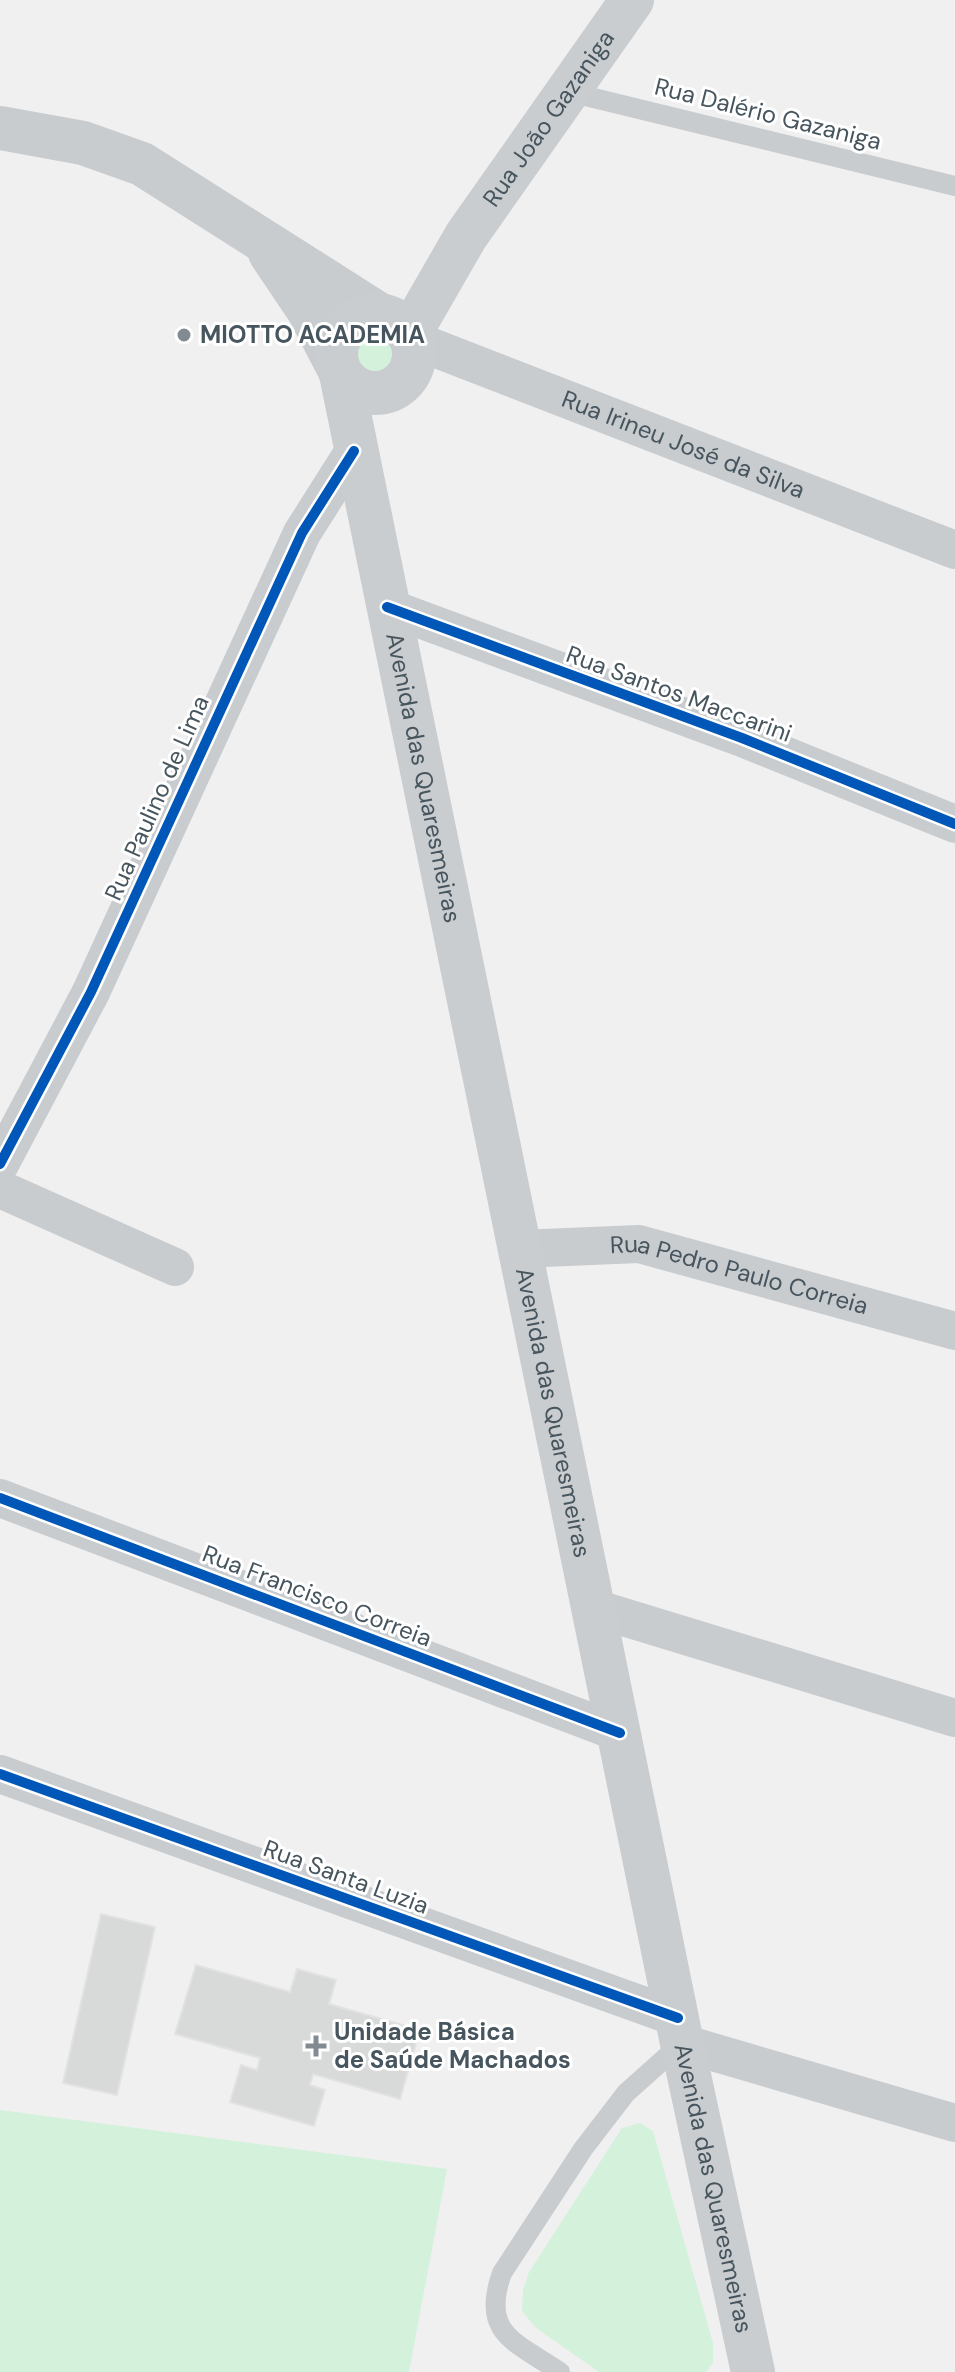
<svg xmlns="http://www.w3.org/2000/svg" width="955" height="2372" font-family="'DM Sans',sans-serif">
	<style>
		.green { fill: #d4f1dc }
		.building { fill: #d8d9d9; stroke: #e2e2e3; stroke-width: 2 }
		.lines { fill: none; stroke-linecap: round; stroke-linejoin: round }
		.service { stroke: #c9cccf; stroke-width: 20 }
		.minor { stroke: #c9cccf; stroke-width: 38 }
		.tertiary { stroke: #c9cccf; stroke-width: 44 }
		.secondary { stroke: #cacdd0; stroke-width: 44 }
		.cycleway-casing { stroke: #fff; stroke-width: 15 }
		.cycleway { stroke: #0057b8; stroke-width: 10 }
		.poi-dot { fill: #828b91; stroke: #fff; stroke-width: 3 }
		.labels { text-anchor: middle; stroke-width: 6; stroke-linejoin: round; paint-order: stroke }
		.street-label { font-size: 24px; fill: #46555e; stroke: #fff }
		.poi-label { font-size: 24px; font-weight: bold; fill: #46555e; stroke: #fff; text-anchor: start }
	</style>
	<rect width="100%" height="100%" fill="#f1f0f0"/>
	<path class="green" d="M353 354a22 22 0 1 1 44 0a22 22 0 1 1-44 0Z
		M 0,2110 L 447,2169 L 409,2372 L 0,2372 Z
		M 640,2123 L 653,2131 L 713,2343 L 713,2363 L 706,2372 L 599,2372 L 536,2328 L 522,2311 L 523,2290 L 529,2272 L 622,2128 Z"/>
	<path class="building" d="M 101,1914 L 155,1927 L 117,2095 L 63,2083 Z
		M 196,1965 L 290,1992 L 297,1969 L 336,1980 L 329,2004 L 420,2030 L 400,2099 L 313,2074 L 310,2085 L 325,2090 L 314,2126 L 230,2102 L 241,2065 L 257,2070 L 260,2058 L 175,2034 Z"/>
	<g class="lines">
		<path class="service" d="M 569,92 L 955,186
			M 560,2372 C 516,2342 480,2334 502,2273 L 583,2149 L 626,2093 L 682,2043"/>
		<g class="minor">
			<path id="s1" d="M 411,339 L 955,550"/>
			<path d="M 387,607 L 742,738 L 955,824"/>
			<path d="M 0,1164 L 91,992 L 302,533 L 354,451"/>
			<path d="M 0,1189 L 175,1267"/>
			<path id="s2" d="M 519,1249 L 639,1244 L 955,1331"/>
			<path d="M 0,1498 L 620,1733"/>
			<path d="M 594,1608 L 955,1718"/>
			<path d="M 0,1774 L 678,2018"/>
			<path d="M 682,2043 L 955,2123"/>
		</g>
		<path class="tertiary" d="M 0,128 L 83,143 L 142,164 L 380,315
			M 270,253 L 309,311 L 336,363"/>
		<g class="secondary">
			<circle cx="375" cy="354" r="39"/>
			<path id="s3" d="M 409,335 L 466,236 L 632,0"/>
			<path id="s4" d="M 341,374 L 682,2043 L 753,2372"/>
		</g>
		<defs>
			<path id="cycleway" d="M 387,607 L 742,738 L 955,824
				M 0,1164 L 91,992 L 302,533 L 354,451
				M 0,1498 L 620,1733
				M 0,1774 L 678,2018"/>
		</defs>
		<use href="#cycleway" class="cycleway-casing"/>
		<use href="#cycleway" class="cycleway"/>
	</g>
	<g class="poi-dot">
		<circle cx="184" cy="335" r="8"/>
		<path d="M312 2034h8v8h8v8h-8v8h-8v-8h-8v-8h8z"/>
	</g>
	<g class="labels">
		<g class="street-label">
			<text transform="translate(768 114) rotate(14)" y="8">Rua Dalério Gazaniga</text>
			<text dy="8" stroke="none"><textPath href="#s3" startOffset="258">Rua João Gazaniga</textPath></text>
			<text dy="8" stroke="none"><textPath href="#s1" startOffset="292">Rua Irineu José da Silva</textPath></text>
			<text transform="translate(679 694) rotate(20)" y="8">Rua Santos Maccarini</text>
			<text dy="8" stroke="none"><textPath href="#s4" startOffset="412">Avenida das Quaresmeiras</textPath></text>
			<text transform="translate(157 798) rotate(-66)" y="8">Rua Paulino de Lima</text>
			<text dy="8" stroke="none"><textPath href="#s2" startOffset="224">Rua Pedro Paulo Correia</textPath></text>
			<text dy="8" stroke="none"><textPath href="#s4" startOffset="1060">Avenida das Quaresmeiras</textPath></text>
			<text transform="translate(317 1596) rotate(21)" y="8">Rua Francisco Correia</text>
			<text transform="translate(346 1877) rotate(20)" y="8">Rua Santa Luzia</text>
			<text dy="8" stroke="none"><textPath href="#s4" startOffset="1852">Avenida das Quaresmeiras</textPath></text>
		</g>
		<g class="poi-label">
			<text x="200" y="343">MIOTTO ACADEMIA</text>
			<text x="334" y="2040">Unidade Básica<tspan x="334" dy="28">de Saúde Machados</tspan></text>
		</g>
	</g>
</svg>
